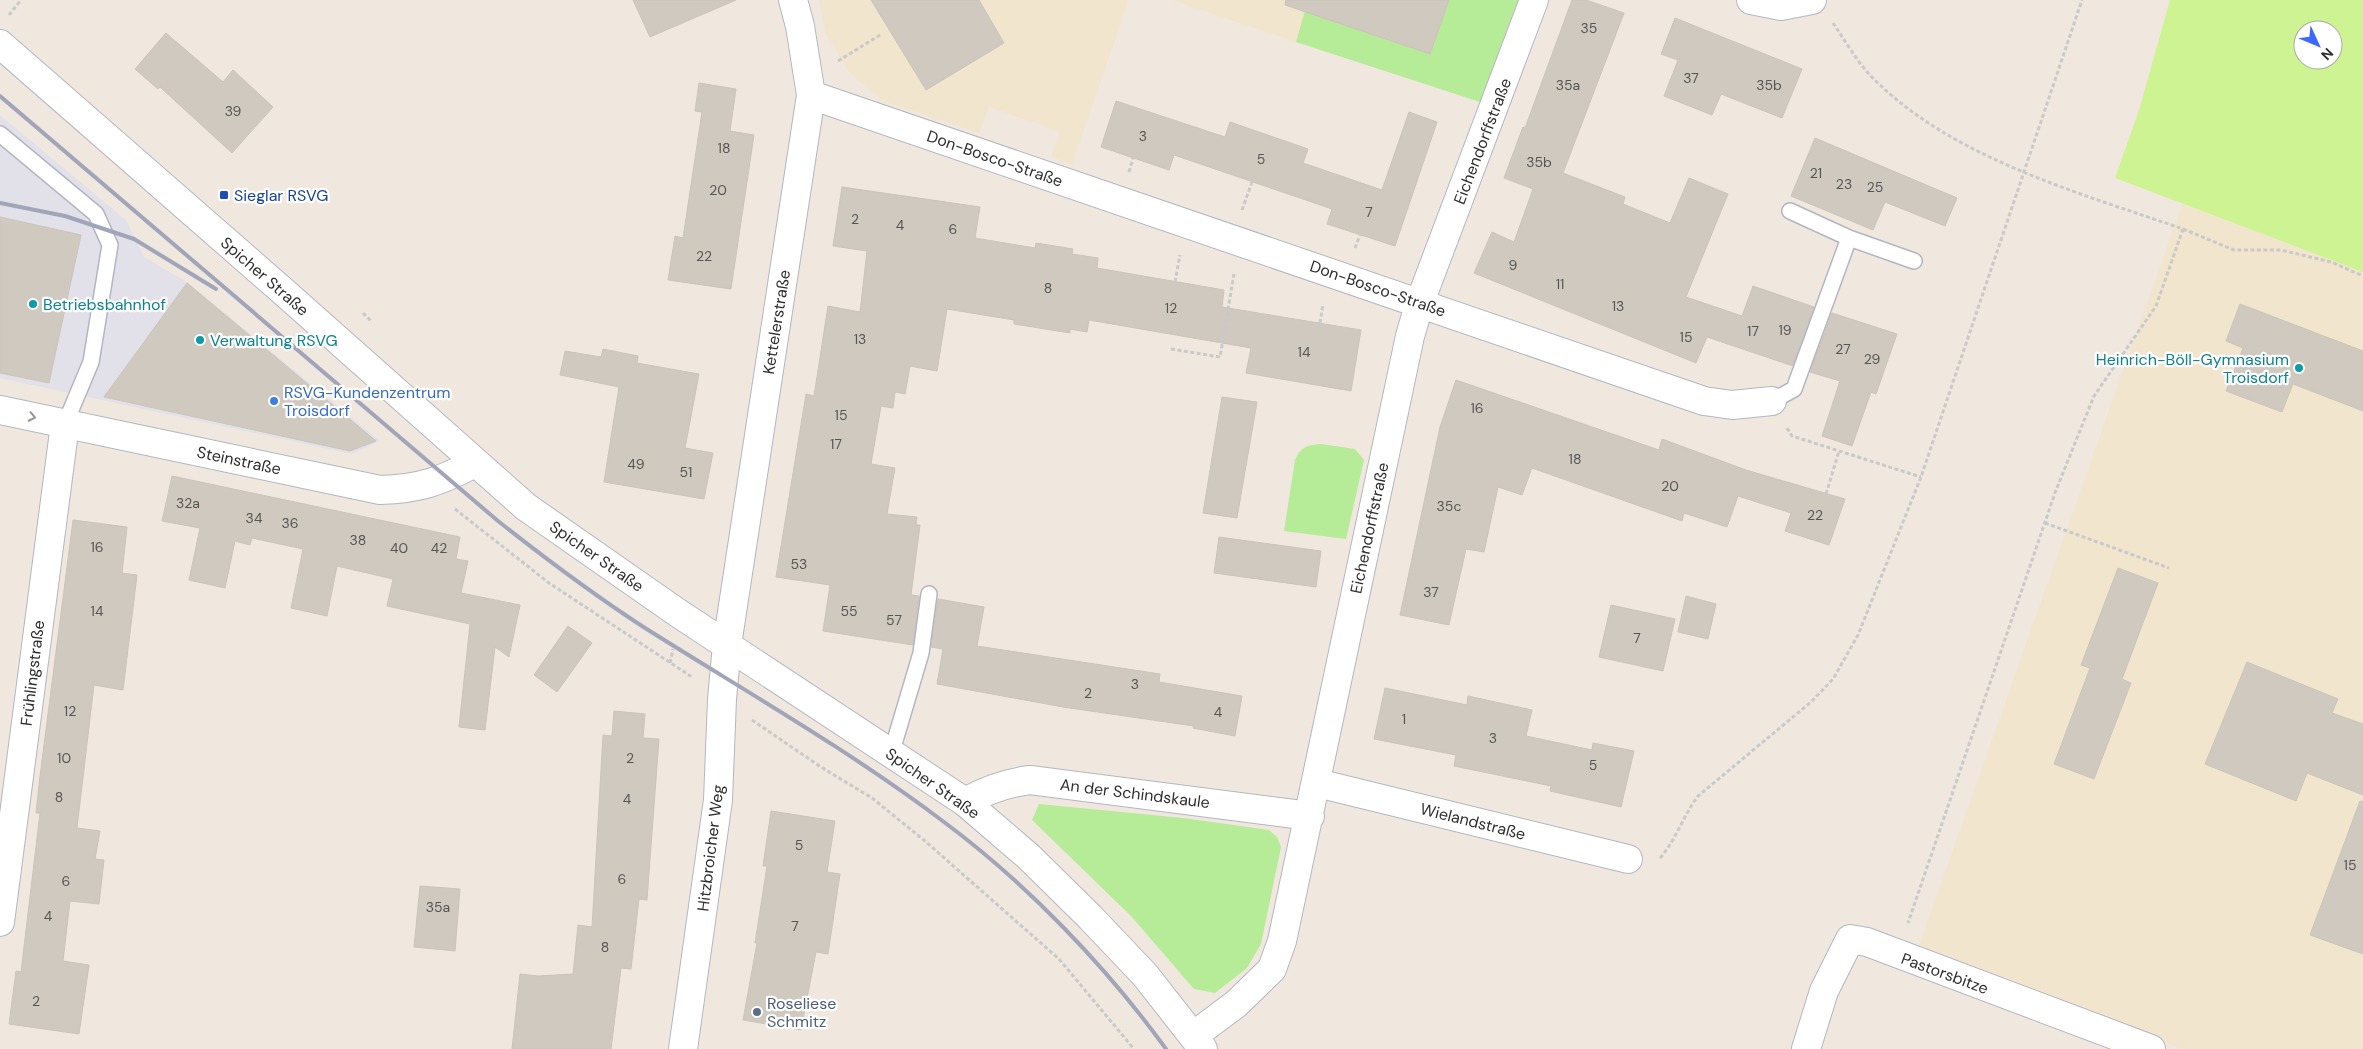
<svg xmlns="http://www.w3.org/2000/svg" width="2363" height="1049" font-family="'DM Sans',sans-serif">
	<style>
		.industrial { fill: #e2e0e8 }
		.education { fill: #f2e5ce }
		.green { fill: #b6eb97 }
		.pitch { fill: #cdf393; fill-rule: evenodd }
		.building { fill: #cfc9c0; stroke: #ccc4b8 }
		.lines { fill: none; stroke-linecap: round; stroke-linejoin: round }
		.lane-casing { stroke: #b3b6c2; stroke-width: 18 }
		.street-casing { stroke: #b3b6c2; stroke-width: 30 }
		.secondary-casing { stroke: #b3b6c2; stroke-width: 30 }
		.path { stroke: #c9c9c9; stroke-width: 3; stroke-dasharray: 4 2.5; stroke-linecap: butt }
		.lane { stroke: #fff; stroke-width: 15 }
		.street { stroke: #fff; stroke-width: 28 }
		.secondary { stroke: #fff; stroke-width: 28 }
		.rail { stroke: #a1a5b9; stroke-width: 4 }
		.oneway { stroke: #969696 }
		.transit-dot { fill: #1a4fb4; stroke: #fff; stroke-width: 2 }
		.culture-dot { fill: #0f9aa8; stroke: #fff; stroke-width: 2 }
		.shop-dot { fill: #3f7fe0; stroke: #fff; stroke-width: 2 }
		.service-dot { fill: #5c6f8a; stroke: #fff; stroke-width: 2 }
		.labels { text-anchor: middle; stroke-width: 4.5; stroke-linejoin: round; paint-order: stroke }
		.number-label { font-size: 14px; fill: #565552 }
		.street-label { font-size: 16px; fill: #2e2e2e; stroke: #fff }
		.transit-label { font-size: 16px; fill: #164399; stroke: #fff; text-anchor: start }
		.culture-label { font-size: 16px; fill: #0d838f; stroke: #fff; text-anchor: start }
		.shop-label { font-size: 16px; fill: #366cbe; stroke: #fff; text-anchor: start }
		.service-label { font-size: 16px; fill: #4e5e75; stroke: #fff; text-anchor: start }
	</style>
	<rect width="100%" height="100%" fill="#f0e8df"/>
	<path class="industrial" d="M 0,115 L 126,220 L 144,257 L 187,282 L 380,441 L 352,454 L 0,378 Z"/>
	<path class="education" d="M 819,0 L 1129,0 L 1072,165 L 1051,157 L 1060,132 L 989,107 L 979,133 L 885,102 L 850,74 L 825,32 Z
		M 1171,0 L 1308,0 L 1296,42 Z
		M 2182,204 L 2363,272 L 2363,1049 L 2183,1049 L 1918,948 Z"/>
	<path class="green" d="M 1308,0 L 1518,0 L 1480,102 L 1296,42 Z
		M 1321,444 L 1355,449 L 1364,460 L 1346,539 L 1284,531 L 1295,460 C 1301,447 1307,445 1321,444 Z
		M 1039,804 L 1183,818 L 1269,830 L 1277,837 L 1281,847 L 1261,944 L 1247,968 L 1215,993 L 1194,989 L 1131,916 L 1032,820 Z"/>
	<path class="pitch" d="M 2170,0 L 2363,0 L 2363,272 L 2115,178 L 2139,110 ZM 2303,30 L 2333,30 L 2333,60 L 2303,60 Z"/>
	<path class="building" d="M 633,0 L 736,0 L 650,37 Z
		M 871,0 L 979,0 L 1004,43 L 926,90 Z
		M 1286,0 L 1449,0 L 1430,54 L 1285,5 Z
		M 1572,0 L 1586,0 L 1624,13 L 1563,173 L 1625,197 L 1623,204 L 1670,223 L 1689,178 L 1728,194 L 1686,297 L 1742,316 L 1753,286 L 1814,307 L 1793,366 L 1707,337 L 1696,363 L 1474,273 L 1492,232 L 1514,242 L 1533,189 L 1504,178 L 1523,127 L 1525,128 Z
		M 1675,18 L 1802,69 L 1782,118 L 1721,94 L 1712,115 L 1664,96 L 1678,60 L 1661,54 Z
		M 166,33 L 223,82 L 233,70 L 273,107 L 232,153 L 160,87 L 158,89 L 135,69 Z
		M 699,83 L 736,89 L 730,131 L 754,135 L 731,289 L 668,280 L 675,236 L 683,238 L 702,112 L 695,111 Z
		M 1116,101 L 1225,137 L 1230,122 L 1308,149 L 1303,163 L 1382,190 L 1409,112 L 1437,122 L 1395,246 L 1327,224 L 1332,209 L 1174,155 L 1169,170 L 1101,147 Z
		M 1815,138 L 1957,198 L 1945,226 L 1885,202 L 1873,230 L 1791,196 Z
		M 842,187 L 980,207 L 975,238 L 1035,248 L 1036,243 L 1073,249 L 1072,254 L 1098,258 L 1097,268 L 1224,290 L 1222,307 L 1361,330 L 1351,391 L 1246,373 L 1251,348 L 1089,320 L 1087,332 L 1070,329 L 1070,333 L 1014,324 L 1014,320 L 947,309 L 937,371 L 910,366 L 905,394 L 895,392 L 893,408 L 881,406 L 871,464 L 895,468 L 887,514 L 917,517 L 916,525 L 920,525 L 911,595 L 919,596 L 913,645 L 823,631 L 830,585 L 776,577 L 806,394 L 814,396 L 828,306 L 860,312 L 867,251 L 833,246 Z
		M 0,217 L 81,235 L 49,383 L 0,373 Z
		M 187,283 L 376,441 L 350,451 L 104,397 Z
		M 2240,304 L 2363,351 L 2363,411 L 2293,384 L 2282,412 L 2226,391 L 2243,348 L 2226,341 Z
		M 1832,313 L 1897,334 L 1876,394 L 1871,392 L 1852,446 L 1822,436 L 1840,381 L 1810,372 Z
		M 603,349 L 638,356 L 637,363 L 699,374 L 685,448 L 713,453 L 704,499 L 604,482 L 619,387 L 560,375 L 565,351 L 601,357 Z
		M 1456,380 L 1659,450 L 1662,439 L 1746,470 L 1845,499 L 1829,545 L 1785,531 L 1791,513 L 1738,496 L 1727,527 L 1684,513 L 1682,521 L 1532,468 L 1522,495 L 1498,487 L 1484,552 L 1466,549 L 1449,625 L 1400,615 L 1440,427 Z
		M 1222,397 L 1257,402 L 1237,518 L 1203,513 Z
		M 172,476 L 460,537 L 456,559 L 468,561 L 461,593 L 520,605 L 509,657 L 495,647 L 485,730 L 459,727 L 470,624 L 387,606 L 393,579 L 337,566 L 327,616 L 291,608 L 303,549 L 252,538 L 250,545 L 235,541 L 225,588 L 189,580 L 200,528 L 162,521 Z
		M 73,520 L 127,527 L 122,573 L 137,575 L 123,690 L 94,685 L 77,828 L 100,831 L 95,859 L 104,860 L 99,904 L 70,901 L 63,961 L 89,965 L 79,1034 L 9,1024 L 16,971 L 21,972 L 40,813 L 36,813 L 40,776 Z
		M 1219,537 L 1321,551 L 1316,587 L 1214,573 Z
		M 2118,568 L 2158,583 L 2122,679 L 2131,683 L 2094,779 L 2054,764 L 2090,668 L 2081,665 Z
		M 1686,596 L 1716,604 L 1708,639 L 1678,632 Z
		M 938,599 L 984,607 L 977,646 L 1160,674 L 1159,682 L 1242,696 L 1235,736 L 1193,728 L 1194,726 L 1063,707 L 937,684 L 943,649 L 931,647 Z
		M 1611,605 L 1675,619 L 1663,671 L 1599,657 Z
		M 568,626 L 592,643 L 557,692 L 534,675 Z
		M 2247,662 L 2338,699 L 2332,713 L 2363,724 L 2363,795 L 2307,773 L 2296,801 L 2205,764 Z
		M 1385,688 L 1467,705 L 1468,696 L 1532,710 L 1526,736 L 1592,750 L 1593,743 L 1634,751 L 1621,807 L 1550,791 L 1551,786 L 1454,766 L 1456,755 L 1374,739 Z
		M 614,711 L 645,714 L 643,738 L 659,739 L 647,900 L 639,899 L 631,969 L 621,968 L 611,1049 L 512,1049 L 520,974 L 538,976 L 573,974 L 578,925 L 592,927 L 603,735 L 612,736 Z
		M 2360,801 L 2363,802 L 2363,954 L 2310,935 Z
		M 771,811 L 835,821 L 827,872 L 840,874 L 828,954 L 816,952 L 801,1030 L 743,1020 L 757,943 L 755,943 L 767,866 L 763,866 Z
		M 420,886 L 460,889 L 455,951 L 414,947 Z"/>
	<g class="lines">
		<defs>
			<path id="lane" d="M 0,134 L 96,214 L 110,245 L 91,362 L 65,424
				M 1790,211 L 1849,238 L 1914,261
				M 1772,401 L 1794,389 L 1849,238
				M 891,754 L 921,653 L 929,594"/>
			<path id="street" d="M 1751,0 L 1781,6 L 1812,0
				M 811,95 L 1704,401 L 1732,405 L 1772,401
				M 0,410 L 380,490 C 421,489 440,481 475,463
				M 1317,783 L 1628,859
				M 965,802 C 986,790 1005,783 1030,780 L 1310,816
				M 0,922 L 65,424
				M 1193,1036 L 1236,1004 L 1272,969 L 1282,941 L 1410,336 L 1420,302 L 1534,0
				M 683,1049 L 718,800 L 722,699 L 727,645 L 811,95 L 800,26 L 793,0
				M 1806,1049 L 1824,991 L 1850,939 L 1867,942 L 2151,1049"/>
			<path id="secondary" d="M 0,44 L 285,293 L 526,507 L 678,613 L 965,802 L 1029,857 L 1090,917 L 1145,975 L 1203,1049"/>
		</defs>
		<use href="#lane" class="lane-casing"/>
		<use href="#street" class="street-casing"/>
		<use href="#secondary" class="secondary-casing"/>
		<path class="path" d="M 9,15 L 21,0
			M 1833,23 C 1844,39 1855,58 1868,73 C 1947,157 2077,192 2183,229 L 2156,306 L 2094,396 L 2056,490 L 1908,923
			M 838,61 L 880,35
			M 1129,172 L 1133,158
			M 1242,210 L 1252,182
			M 2183,229 L 2234,250 L 2281,250 L 2331,262 L 2363,276
			M 1355,248 L 1360,235
			M 1175,282 L 1180,255
			M 363,313 L 372,322
			M 1320,323 L 1323,304
			M 1171,349 L 1220,357 L 1234,274
			M 1787,428 L 1792,436 L 1921,477
			M 1826,494 L 1839,451
			M 455,509 L 549,583 L 692,677
			M 2045,523 L 2169,568
			M 670,663 L 673,649
			M 752,720 L 821,767 L 872,798 L 925,841 L 1059,959 L 1134,1049
			M 1660,858 C 1676,840 1683,816 1698,796 L 1811,702 L 1833,679 L 1858,635 L 1921,477 L 2082,0"/>
		<use href="#lane" class="lane"/>
		<use href="#street" class="street"/>
		<use href="#secondary" class="secondary"/>
		<path class="rail" d="M 0,96 L 498,521 C 546,559 594,595 645,628 C 745,691 849,750 944,822 C 1026,883 1106,966 1166,1049
			M 0,203 L 65,216 L 134,239 L 216,289"/>
	</g>
	<defs><path id="oneway-chevron" d="M-2-3.5L2.5 0L-2 3.5" fill="none" stroke-width="1.6" stroke-linecap="round" stroke-linejoin="round" transform="scale(1.25)"/></defs>
	<use class="oneway" href="#oneway-chevron" transform="translate(32 417) rotate(12)"/>
	<rect class="transit-dot" x="219" y="190" width="10" height="10" rx="2.5"/>
	<g class="culture-dot">
		<circle cx="33" cy="304" r="5"/>
		<circle cx="200" cy="340" r="5"/>
		<circle cx="2299" cy="368" r="5"/>
	</g>
	<circle class="shop-dot" cx="274" cy="401" r="5"/>
	<circle class="service-dot" cx="757" cy="1012" r="5"/>
	<g class="labels">
		<g class="number-label">
			<text x="1589" y="33">35</text>
			<text x="1691" y="83">37</text>
			<text x="1568" y="90">35a</text>
			<text x="1769" y="90">35b</text>
			<text x="233" y="116">39</text>
			<text x="1143" y="141">3</text>
			<text x="724" y="153">18</text>
			<text x="1261" y="164">5</text>
			<text x="1539" y="167">35b</text>
			<text x="1816" y="178">21</text>
			<text x="1844" y="189">23</text>
			<text x="1875" y="192">25</text>
			<text x="718" y="195">20</text>
			<text x="1369" y="217">7</text>
			<text x="855" y="224">2</text>
			<text x="900" y="230">4</text>
			<text x="953" y="234">6</text>
			<text x="704" y="261">22</text>
			<text x="1513" y="270">9</text>
			<text x="1560" y="289">11</text>
			<text x="1048" y="293">8</text>
			<text x="1618" y="311">13</text>
			<text x="1171" y="313">12</text>
			<text x="1785" y="335">19</text>
			<text x="1753" y="336">17</text>
			<text x="1686" y="342">15</text>
			<text x="860" y="344">13</text>
			<text x="1843" y="354">27</text>
			<text x="1304" y="357">14</text>
			<text x="1872" y="364">29</text>
			<text x="1477" y="413">16</text>
			<text x="841" y="420">15</text>
			<text x="836" y="449">17</text>
			<text x="1575" y="464">18</text>
			<text x="636" y="469">49</text>
			<text x="686" y="477">51</text>
			<text x="1670" y="491">20</text>
			<text x="188" y="508">32a</text>
			<text x="1449" y="511">35c</text>
			<text x="1815" y="520">22</text>
			<text x="254" y="523">34</text>
			<text x="290" y="528">36</text>
			<text x="358" y="545">38</text>
			<text x="97" y="552">16</text>
			<text x="399" y="553">40</text>
			<text x="439" y="553">42</text>
			<text x="799" y="569">53</text>
			<text x="1431" y="597">37</text>
			<text x="97" y="616">14</text>
			<text x="849" y="616">55</text>
			<text x="894" y="625">57</text>
			<text x="1637" y="643">7</text>
			<text x="1135" y="689">3</text>
			<text x="1088" y="698">2</text>
			<text x="70" y="716">12</text>
			<text x="1218" y="717">4</text>
			<text x="1404" y="724">1</text>
			<text x="1493" y="743">3</text>
			<text x="64" y="763">10</text>
			<text x="630" y="763">2</text>
			<text x="1593" y="770">5</text>
			<text x="59" y="802">8</text>
			<text x="627" y="804">4</text>
			<text x="799" y="850">5</text>
			<text x="2350" y="870">15</text>
			<text x="622" y="884">6</text>
			<text x="66" y="886">6</text>
			<text x="438" y="912">35a</text>
			<text x="48" y="921">4</text>
			<text x="795" y="931">7</text>
			<text x="605" y="952">8</text>
			<text x="36" y="1006">2</text>
		</g>
		<g class="street-label">
			<text transform="translate(1482 141) rotate(-69)" y="6">Eichendorffstraße</text>
			<text transform="translate(995 158) rotate(19)" y="6">Don-Bosco-Straße</text>
			<text transform="translate(265 276) rotate(41)" y="6">Spicher Straße</text>
			<text transform="translate(1378 288) rotate(19)" y="6">Don-Bosco-Straße</text>
			<text transform="translate(776 322) rotate(-81)" y="6">Kettelerstraße</text>
			<text transform="translate(239 460) rotate(12)" y="6">Steinstraße</text>
			<text transform="translate(1369 528) rotate(-78)" y="6">Eichendorffstraße</text>
			<text transform="translate(597 556) rotate(35)" y="6">Spicher Straße</text>
			<text transform="translate(32 673) rotate(-83)" y="6">Frühlingstraße</text>
			<text transform="translate(933 783) rotate(35)" y="6">Spicher Straße</text>
			<text transform="translate(1135 793) rotate(7)" y="6">An der Schindskaule</text>
			<text transform="translate(1473 821) rotate(14)" y="6">Wielandstraße</text>
			<text transform="translate(710 848) rotate(-83)" y="6">Hitzbroicher Weg</text>
			<text transform="translate(1945 973) rotate(20)" y="6">Pastorsbitze</text>
		</g>
		<g class="transit-label">
			<text x="234" y="201">Sieglar RSVG</text>
		</g>
		<g class="culture-label">
			<text x="43" y="310">Betriebsbahnhof</text>
			<text x="210" y="346">Verwaltung RSVG</text>
			<text x="2289" y="365" text-anchor="end">Heinrich-Böll-Gymnasium<tspan x="2289" dy="18">Troisdorf</tspan></text>
		</g>
		<g class="shop-label">
			<text x="284" y="398">RSVG-Kundenzentrum<tspan x="284" dy="18">Troisdorf</tspan></text>
		</g>
		<g class="service-label">
			<text x="767" y="1009">Roseliese<tspan x="767" dy="18">Schmitz</tspan></text>
		</g>
	</g>
	<g transform="translate(2318 45) rotate(134)"><circle r="24" fill="#ffffff" stroke="#ababab"/>
	<path d="M0-4L9 19L0 12L-9 19Z" fill="#3d67ff"/>
	<text y="-8" font-size="14" font-weight="bold" text-anchor="middle" fill="#2e2e2e">N</text>
	</g>
</svg>
